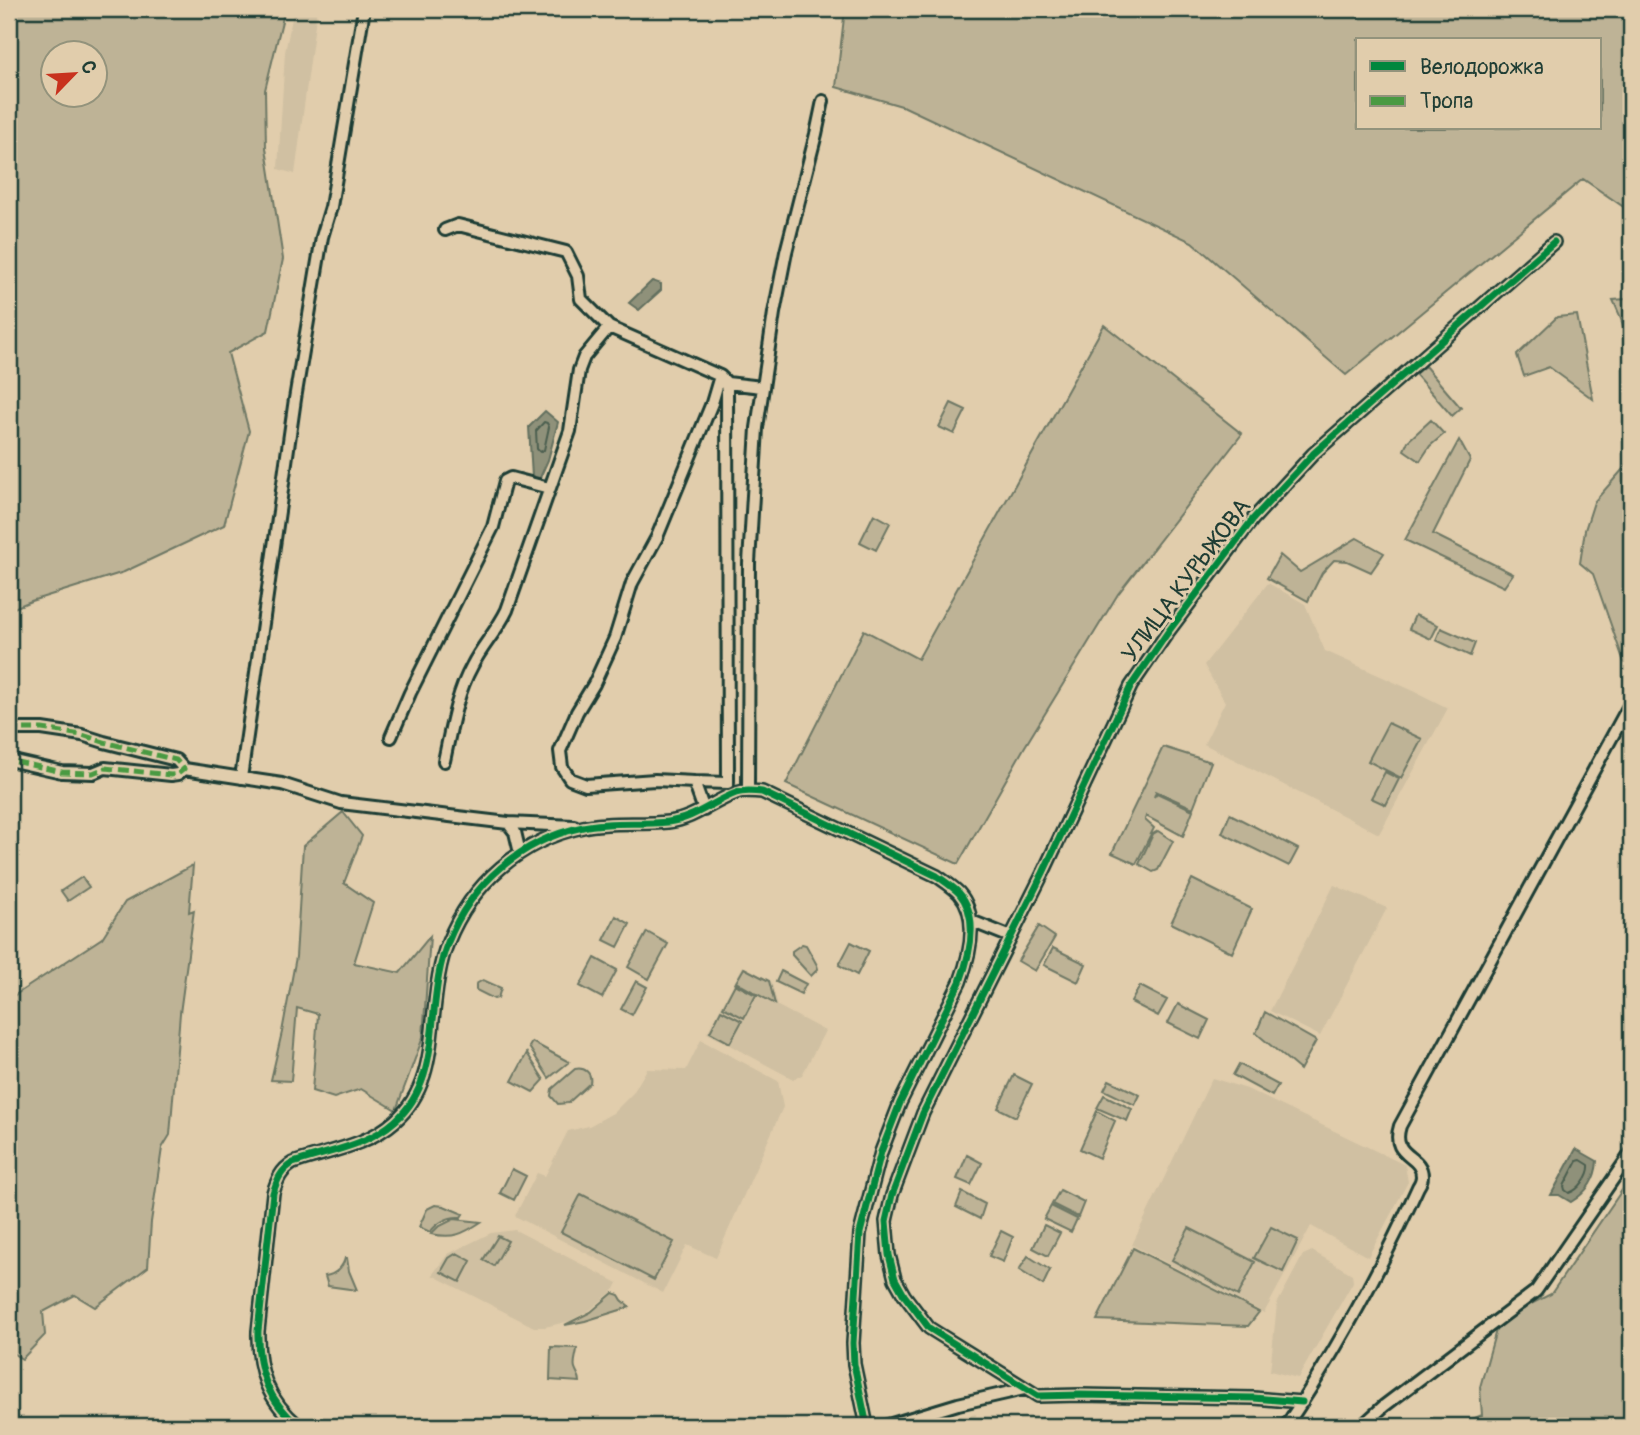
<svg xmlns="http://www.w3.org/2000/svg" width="1640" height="1435" font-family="Pangolin,sans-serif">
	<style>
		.built { fill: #d0c0a2 }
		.green { fill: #beb396; stroke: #6e7865; stroke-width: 2; fill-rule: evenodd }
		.water { fill: #8f917a; stroke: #626f5e; stroke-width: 2 }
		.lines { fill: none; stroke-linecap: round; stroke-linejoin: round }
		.shore { stroke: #4c5f50; stroke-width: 2 }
		.minor-casing { stroke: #1f3d34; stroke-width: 16 }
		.minor { stroke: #e1cdac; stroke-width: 10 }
		.quiet { stroke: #4a9a42; stroke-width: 5; stroke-dasharray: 10 5; stroke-linecap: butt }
		.cycleway-casing { stroke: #e1cdac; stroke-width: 11 }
		.cycleway { stroke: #00873e; stroke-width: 7 }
		.labels { text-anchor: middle; stroke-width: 6; stroke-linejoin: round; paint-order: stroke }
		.street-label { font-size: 24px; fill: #1f3d34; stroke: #e1cdac }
	</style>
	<rect width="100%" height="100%" fill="#e1cdac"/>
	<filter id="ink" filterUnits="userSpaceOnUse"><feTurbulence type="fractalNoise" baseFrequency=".0143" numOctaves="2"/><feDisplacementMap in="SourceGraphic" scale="14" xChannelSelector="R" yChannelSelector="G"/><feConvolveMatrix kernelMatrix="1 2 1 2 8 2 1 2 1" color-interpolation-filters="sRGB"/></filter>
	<g filter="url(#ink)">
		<path class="built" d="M 294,9 L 317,9 L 295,174 L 278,169 L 285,52 Z
			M 1268,583 L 1305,604 L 1325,651 L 1416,692 L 1448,708 L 1379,834 L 1204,744 L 1225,702 L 1204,665 Z
			M 1334,885 L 1387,908 L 1320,1036 L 1270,1011 Z
			M 743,966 L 771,981 L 778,1006 L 825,1031 L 802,1075 L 793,1079 L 707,1033 Z
			M 701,1040 L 778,1081 L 783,1107 L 716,1258 L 687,1245 L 663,1293 L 515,1216 L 537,1173 L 545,1176 L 568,1131 L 589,1126 L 613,1113 L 633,1093 L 647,1069 L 686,1070 Z
			M 1212,1078 L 1247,1089 L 1405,1165 L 1408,1182 L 1368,1257 L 1311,1226 L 1264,1313 L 1132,1245 Z
			M 515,1230 L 618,1283 L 615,1289 L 590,1310 L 570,1321 L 545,1327 L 534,1327 L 432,1275 L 448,1254 L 491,1233 Z
			M 1312,1251 L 1352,1274 L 1353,1282 L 1298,1378 L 1270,1371 L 1277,1304 L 1303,1255 Z
			M 976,1414 L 975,1426 L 930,1426 L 928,1423 Z"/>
		<path class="green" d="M 9,9 L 285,9 L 265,90 L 266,148 L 283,259 L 268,331 L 228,353 L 249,431 L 224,525 L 124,572 L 31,601 L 9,610 ZM 52,52 L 94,52 L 94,94 L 52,94 Z
			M 845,9 L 1631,9 L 1631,212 L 1583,179 L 1346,375 L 1192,242 L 905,107 L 836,87 ZM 1600,40 L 1600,128 L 1358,128 L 1358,40 Z
			M 1627,299 L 1631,300 L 1631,366 L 1621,318 L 1613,300 Z
			M 1577,315 L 1593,399 L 1549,367 L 1524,376 L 1517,355 L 1557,317 Z
			M 1104,325 L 1242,434 L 1118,594 L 1024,748 L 958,864 L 786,784 L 864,630 L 918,659 Z
			M 1425,366 L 1461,408 L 1452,416 L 1415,374 Z
			M 951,403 L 966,410 L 954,434 L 939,427 Z
			M 1431,420 L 1444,434 L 1430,446 L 1420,461 L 1404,450 L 1408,441 Z
			M 1459,440 L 1470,460 L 1433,534 L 1513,574 L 1504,587 L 1405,540 Z
			M 1631,460 L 1631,668 L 1624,662 L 1593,574 L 1580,563 L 1585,530 L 1594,502 Z
			M 874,514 L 890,523 L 876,550 L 860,542 Z
			M 1357,538 L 1384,553 L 1371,572 L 1347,561 L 1334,560 L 1322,573 L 1308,601 L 1267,578 L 1280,555 L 1300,572 Z
			M 1415,615 L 1438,625 L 1431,639 L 1409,629 Z
			M 1441,628 L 1475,643 L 1470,656 L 1436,640 Z
			M 1388,723 L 1422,739 L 1401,778 L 1368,761 Z
			M 1163,747 L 1211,762 L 1193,808 L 1156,791 L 1154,797 L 1157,793 L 1193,810 L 1183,836 L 1146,816 L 1145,820 L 1154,828 L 1136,864 L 1112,853 Z
			M 1385,772 L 1399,779 L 1386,805 L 1371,798 Z
			M 343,812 L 362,836 L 344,883 L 373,903 L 354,963 L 400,973 L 430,936 L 423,1037 L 396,1110 L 361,1089 L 334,1098 L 312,1091 L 318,1014 L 297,1008 L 291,1081 L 271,1080 L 282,1032 L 296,957 L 303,846 Z
			M 1230,814 L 1298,849 L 1289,866 L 1222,833 Z
			M 1158,831 L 1173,841 L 1158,870 L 1153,872 L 1139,864 L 1153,834 Z
			M 193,865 L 189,912 L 194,910 L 180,1013 L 170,1135 L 162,1148 L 151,1222 L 148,1267 L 95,1307 L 75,1295 L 43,1312 L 45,1335 L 22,1359 L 9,1351 L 9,999 L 102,938 L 125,902 Z
			M 82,877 L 89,887 L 68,901 L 61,891 Z
			M 1192,879 L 1252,909 L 1232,953 L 1171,923 Z
			M 616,916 L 630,924 L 618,947 L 604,940 Z
			M 1039,926 L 1055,937 L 1035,971 L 1018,961 Z
			M 647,932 L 668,944 L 649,979 L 628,967 Z
			M 851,942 L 869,951 L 857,975 L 839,965 Z
			M 802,944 L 806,945 L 817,965 L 818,969 L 811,976 L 792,955 L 792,951 Z
			M 1053,948 L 1086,964 L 1078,982 L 1044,965 Z
			M 595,958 L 617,970 L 602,998 L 580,986 Z
			M 744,968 L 769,981 L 775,1004 L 736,982 Z
			M 781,971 L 806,984 L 801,994 L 776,982 Z
			M 483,980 L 501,988 L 498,998 L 494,999 L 476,990 L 476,984 Z
			M 636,981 L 647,987 L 632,1015 L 621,1009 Z
			M 735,984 L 756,995 L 744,1018 L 723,1007 Z
			M 1140,986 L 1167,1000 L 1158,1016 L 1131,1002 Z
			M 1178,1004 L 1209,1020 L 1200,1039 L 1168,1023 Z
			M 721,1010 L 742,1021 L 730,1043 L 710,1032 Z
			M 1265,1012 L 1316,1041 L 1300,1070 L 1256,1033 Z
			M 532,1042 L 569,1062 L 549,1078 L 529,1047 Z
			M 527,1053 L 544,1080 L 533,1092 L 512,1081 Z
			M 1239,1064 L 1278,1085 L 1272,1096 L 1233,1075 Z
			M 575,1069 C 585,1067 592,1073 590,1083 L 568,1103 L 558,1104 L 551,1096 L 552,1089 Z
			M 1014,1075 L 1032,1084 L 1016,1117 L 998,1108 Z
			M 1109,1080 L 1140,1095 L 1135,1105 L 1104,1090 Z
			M 1104,1095 L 1132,1109 L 1127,1121 L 1097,1108 Z
			M 1097,1111 L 1115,1121 L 1099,1158 L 1080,1149 Z
			M 967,1155 L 982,1163 L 971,1185 L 957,1179 Z
			M 512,1169 L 526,1176 L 514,1200 L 500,1193 Z
			M 1631,1177 L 1631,1426 L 1456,1426 L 1482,1415 L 1480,1387 L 1498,1323 L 1521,1309 L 1551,1294 Z
			M 1060,1190 L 1084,1202 L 1078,1217 L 1052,1204 Z
			M 962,1192 L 985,1204 L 980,1219 L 956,1207 Z
			M 581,1194 L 674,1242 L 654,1280 L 561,1232 Z
			M 435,1205 L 444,1206 L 463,1214 L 461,1217 C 449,1216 438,1222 430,1232 L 419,1227 L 427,1209 Z
			M 1051,1206 L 1077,1219 L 1071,1232 L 1044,1219 Z
			M 454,1219 L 481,1222 C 463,1234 453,1239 431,1234 L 438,1227 Z
			M 1044,1225 L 1060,1233 L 1048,1256 L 1033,1248 Z
			M 1271,1227 L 1298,1240 L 1283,1272 L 1254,1258 Z
			M 1189,1228 L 1255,1262 L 1238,1296 L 1172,1260 Z
			M 1001,1231 L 1013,1237 L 1003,1262 L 989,1256 Z
			M 498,1236 L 508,1241 L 494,1266 L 483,1260 Z
			M 1133,1248 L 1259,1312 L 1248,1326 L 1097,1320 Z
			M 457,1253 L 471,1261 L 460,1282 L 441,1272 L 449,1258 Z
			M 1028,1256 L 1050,1270 L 1043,1285 L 1019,1270 Z
			M 345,1258 L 347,1258 L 349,1271 L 357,1290 L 328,1286 L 325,1276 C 335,1275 343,1267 345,1258 Z
			M 613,1293 L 619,1295 L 622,1300 L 630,1307 L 585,1321 L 565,1325 L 591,1312 Z
			M 551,1347 L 577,1348 C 577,1355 573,1362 575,1368 C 577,1374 580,1376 580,1382 L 550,1380 Z"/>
		<path class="water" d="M 652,281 L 661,284 L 661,290 L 639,310 L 629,303 Z
			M 545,411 L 558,422 L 548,460 L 539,480 L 532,477 L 529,427 Z
			M 1576,1149 L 1597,1161 C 1596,1179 1586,1193 1571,1202 L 1559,1195 L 1551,1195 Z"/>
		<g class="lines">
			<path class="shore" d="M 544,422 L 547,423 L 549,427 L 544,450 L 540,452 L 537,449 L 536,431 Z
				M 1581,1160 L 1589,1165 C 1590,1175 1579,1190 1569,1193 L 1565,1190 L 1564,1186 L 1577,1161 Z"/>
			<defs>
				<path id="minor" d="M 445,230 L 458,225 L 566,252 L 578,276 L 581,299 L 609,327 L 720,376 L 727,383 L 728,783 L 694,782 L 704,810
					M 727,383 L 762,387
					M 9,729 L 42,729 L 82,735 L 104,742 L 176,760 L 184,769 L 282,784 L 341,803 L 508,823 L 574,826
					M 391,737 L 410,693 L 493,527 L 505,481 L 511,478 L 549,488
					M 9,760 L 62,772 L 93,773 L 105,768 L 171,775 L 178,774 L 184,769
					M 444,761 C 451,729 456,695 472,666 C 482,646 497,631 507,610 L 570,431 L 579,370 L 584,357 L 609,327
					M 241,778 L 295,399 L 322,237 L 331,207 L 364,9
					M 694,782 L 655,780 L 586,785 L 570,779 L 562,767 L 560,751 L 577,712 L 594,684 L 615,638 L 632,583 L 657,537 L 712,403 L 720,376
					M 748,790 L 749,563 L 757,428 L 774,313 L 786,252 L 816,134 L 823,101
					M 508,823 L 515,832 L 520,853
					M 971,921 L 1011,937
					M 1302,1402 L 1254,1398 L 1080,1395 L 1038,1396 L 929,1328 L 904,1295 L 895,1279 L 889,1255 L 886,1221 L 892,1195 L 923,1113 L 1043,873 L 1131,686 L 1168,632 L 1253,519 L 1313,454 L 1554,242
					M 299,1426 C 268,1401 257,1371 258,1331 L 273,1193 C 277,1180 281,1170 293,1163 C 328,1151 367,1146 395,1121 C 425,1095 430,1057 433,1020 C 436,994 438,966 448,942 C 471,884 521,840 583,827 C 611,821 640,825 668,822 C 694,819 712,802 736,793 C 744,790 753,791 762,792 L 937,876 C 944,881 952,886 959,893 C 980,917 970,955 960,982 L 900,1103 L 881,1152 L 860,1233 L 853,1343 L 854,1364 L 867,1426
					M 885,1426 L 958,1404 L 1024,1389
					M 1286,1426 C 1336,1352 1381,1268 1418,1187 C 1420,1184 1422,1180 1422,1176 C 1422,1154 1390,1158 1400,1126 L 1631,702
					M 1362,1426 L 1384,1406 L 1536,1291 L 1631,1153"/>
			</defs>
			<use href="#minor" class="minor-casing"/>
			<use href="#minor" class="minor"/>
			<path class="quiet" d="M 9,729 L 42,729 L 82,735 L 104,742 L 176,760 L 184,769 L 178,774 L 171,775 L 105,768 L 93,773 L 62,772 L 9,760"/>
			<defs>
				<path id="cycleway" d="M 1302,1402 L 1254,1398 L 1080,1395 L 1038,1396 L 929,1328 L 904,1295 L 895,1279 L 889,1255 L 886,1221 L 892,1195 L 923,1113 L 1043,873 L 1131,686 L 1168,632 L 1253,519 L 1313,454 L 1554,242
					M 299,1426 C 268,1401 257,1371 258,1331 L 273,1193 C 277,1180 281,1170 293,1163 C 328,1151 367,1146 395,1121 C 425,1095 430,1057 433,1020 C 436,994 438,966 448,942 C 471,884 521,840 583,827 C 611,821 640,825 668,822 C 694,819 712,802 736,793 C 744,790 753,791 762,792 L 937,876 C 944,881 952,886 959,893 C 980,917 970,955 960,982 L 900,1103 L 881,1152 L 860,1233 L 853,1343 L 854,1364 L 867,1426"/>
			</defs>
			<use href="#cycleway" class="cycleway-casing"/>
			<use href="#cycleway" class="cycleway"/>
		</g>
	</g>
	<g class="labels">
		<g class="street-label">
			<text transform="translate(1186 580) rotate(-53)" y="8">УЛИЦА КУРЫЖОВА</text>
		</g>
	</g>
	<rect width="1640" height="1435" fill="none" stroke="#e1cdac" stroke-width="35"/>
	<rect x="18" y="18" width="1605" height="1400" fill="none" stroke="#1f3d34" stroke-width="2.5" filter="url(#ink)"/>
	<rect x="1356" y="38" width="245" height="91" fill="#e1cdac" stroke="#93937c" stroke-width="2"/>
	<rect x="1370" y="61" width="35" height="10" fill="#00873e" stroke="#93937c" stroke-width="2"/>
	<text x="1420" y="74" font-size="21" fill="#1f3d34">Велодорожка</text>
	<rect x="1370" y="96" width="35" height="10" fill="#4a9a42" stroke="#93937c" stroke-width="2"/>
	<text x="1420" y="108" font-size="21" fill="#1f3d34">Тропа</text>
	<g transform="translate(74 74) rotate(65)"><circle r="33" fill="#e1cdac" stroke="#93937c" stroke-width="2"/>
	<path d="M0-5L12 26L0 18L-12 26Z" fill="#c8321e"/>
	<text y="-10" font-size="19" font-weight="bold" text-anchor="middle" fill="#1f3d34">С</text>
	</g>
</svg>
